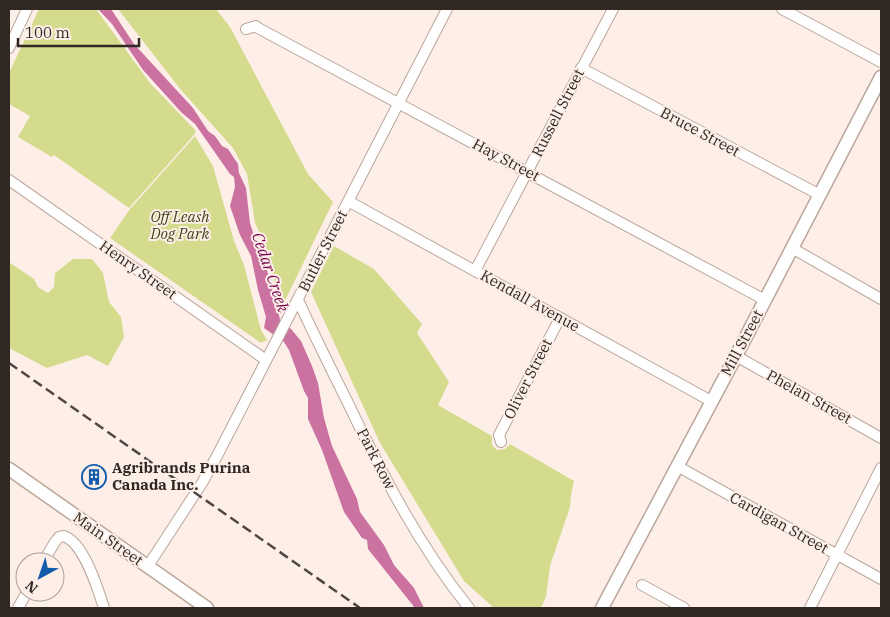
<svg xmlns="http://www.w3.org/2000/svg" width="890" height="617" font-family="'IBM Plex Serif',serif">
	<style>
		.green { fill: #d4db8d }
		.water { fill: #cb72a1 }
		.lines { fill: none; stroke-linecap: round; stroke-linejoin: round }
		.minor-casing { stroke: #bba69a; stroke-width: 12 }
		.major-casing { stroke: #bba69a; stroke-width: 15 }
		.minor { stroke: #fff; stroke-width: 10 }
		.major { stroke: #fff; stroke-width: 12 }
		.rail { stroke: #514742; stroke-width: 2.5; stroke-dasharray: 10 5; stroke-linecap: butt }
		.labels { text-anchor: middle; stroke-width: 4; stroke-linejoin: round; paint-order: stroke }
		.street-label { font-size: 15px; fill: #312824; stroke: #fdefe8 }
		.park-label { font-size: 15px; font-style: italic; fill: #404319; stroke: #fdefe8 }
		.poi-label { font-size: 15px; font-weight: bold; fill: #312824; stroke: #fdefe8; text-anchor: start }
		.water-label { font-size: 16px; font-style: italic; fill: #770550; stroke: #fdefe8 }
	</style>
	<rect width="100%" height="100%" fill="#fdefe8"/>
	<path class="green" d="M 39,9 L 96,9 L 150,83 L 196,131 L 194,135 L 129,208 L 54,155 L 52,157 L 18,137 L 30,116 L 9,104 L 9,73 Z
		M 118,9 L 216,9 L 230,27 L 308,174 L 333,202 L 280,311 L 272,272 L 261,236 L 255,223 L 247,174 L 233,148 L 181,90 Z
		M 195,136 L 213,166 L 234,241 L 244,265 L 261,330 L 267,340 L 261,343 L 110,238 L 130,209 Z
		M 334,246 L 374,269 L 422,324 L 417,333 L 449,382 L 438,405 L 492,436 L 492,445 L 497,450 L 505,449 L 510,444 L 574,481 L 571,495 L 570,507 L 550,566 L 546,597 L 541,608 L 494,608 L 464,581 L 380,443 L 311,292 Z
		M 73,259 L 92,259 L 103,273 L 109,302 L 121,317 L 124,337 L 108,366 L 87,355 L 47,368 L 9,348 L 9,262 L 34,279 L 38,287 L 48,293 L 54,287 L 55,273 Z"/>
	<path class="water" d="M 98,9 L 111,9 L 134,44 L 193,108 L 208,131 L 215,136 L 222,146 L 228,149 L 238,164 L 239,173 L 246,188 L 250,223 L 259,251 L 265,263 L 278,310 L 280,320 L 291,329 L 301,341 L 312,366 L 318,383 L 324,418 L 332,446 L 357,499 L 360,512 L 384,545 L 394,565 L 414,588 L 424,608 L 415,608 L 368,549 L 367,540 L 362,538 L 344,512 L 322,450 L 308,419 L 308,398 L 304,391 L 289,350 L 284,342 L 264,328 L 266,317 L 258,290 L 251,256 L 240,235 L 230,206 L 235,187 L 234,177 L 230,174 L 195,124 L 181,112 L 143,70 L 112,24 Z"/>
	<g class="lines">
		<defs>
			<path id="minor" d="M 782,9 L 881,62
				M 246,29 L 256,26 L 258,28 L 765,300
				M 9,48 L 27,9
				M 581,68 L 820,195
				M 9,180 L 266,360
				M 348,201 L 711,401
				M 792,248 L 881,299
				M 475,271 L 613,9
				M 298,300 C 314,335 331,369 348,403 C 382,474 419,546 469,608
				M 736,356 L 881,438
				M 501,442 L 499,435 L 560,318
				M 677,466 L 881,579
				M 43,562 L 55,542 L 59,537 L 64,536 C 84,543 98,589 104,608
				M 148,566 L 202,483 L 217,456 L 447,9
				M 642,585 L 684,608
				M 18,608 L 27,592
				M 810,608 L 881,468"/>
			<path id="major" d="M 9,469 L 207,608
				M 602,608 L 736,356 L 881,77"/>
		</defs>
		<use href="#minor" class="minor-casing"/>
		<use href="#major" class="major-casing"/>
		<use href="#minor" class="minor"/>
		<use href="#major" class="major"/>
		<path class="rail" d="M 9,363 L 360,608"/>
	</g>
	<defs>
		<symbol id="building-ring" viewBox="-11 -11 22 22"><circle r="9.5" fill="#fdefe8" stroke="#135cac" stroke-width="1.5"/><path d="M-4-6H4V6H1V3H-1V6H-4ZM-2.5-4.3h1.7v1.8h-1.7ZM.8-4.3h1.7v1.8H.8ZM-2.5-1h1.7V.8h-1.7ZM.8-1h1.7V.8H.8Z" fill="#135cac"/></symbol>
	</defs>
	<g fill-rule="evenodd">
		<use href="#building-ring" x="80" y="463" width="28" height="28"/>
	</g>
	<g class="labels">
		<g class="street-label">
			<text transform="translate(558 113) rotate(-63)" y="5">Russell Street</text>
			<text transform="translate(700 132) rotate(28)" y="5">Bruce Street</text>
			<text transform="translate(506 160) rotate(28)" y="5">Hay Street</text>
			<text transform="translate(323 251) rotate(-63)" y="5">Butler Street</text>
			<text transform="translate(138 270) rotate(35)" y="5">Henry Street</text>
			<text transform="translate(530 301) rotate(29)" y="5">Kendall Avenue</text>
			<text transform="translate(742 343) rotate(-62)" y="5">Mill Street</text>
			<text transform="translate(528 379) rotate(-63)" y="5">Oliver Street</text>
			<text transform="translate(809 397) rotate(29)" y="5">Phelan Street</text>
			<text transform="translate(376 459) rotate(63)" y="5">Park Row</text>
			<text transform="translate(779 523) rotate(29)" y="5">Cardigan Street</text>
			<text transform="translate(108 539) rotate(35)" y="5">Main Street</text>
		</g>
		<g class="park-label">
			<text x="180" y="222">Off Leash<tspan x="180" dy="17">Dog Park</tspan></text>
		</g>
		<g class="poi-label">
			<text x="112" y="473">Agribrands Purina<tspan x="112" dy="17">Canada Inc.</tspan></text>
		</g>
		<g class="water-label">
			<text transform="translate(271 272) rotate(71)" y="6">Cedar Creek</text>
		</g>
	</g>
	<rect width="890" height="617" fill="none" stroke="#312824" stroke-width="20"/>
	<g transform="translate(40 577) rotate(220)"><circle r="24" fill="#fdefe8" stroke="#ab9f9a"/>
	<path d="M0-4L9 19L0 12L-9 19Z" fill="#135cac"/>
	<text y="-8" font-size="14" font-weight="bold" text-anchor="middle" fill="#312824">N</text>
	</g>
	<path d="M18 38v8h121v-8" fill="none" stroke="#312824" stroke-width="2.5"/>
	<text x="25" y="38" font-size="15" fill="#312824" stroke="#fdefe8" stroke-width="4" paint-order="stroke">100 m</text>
</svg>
